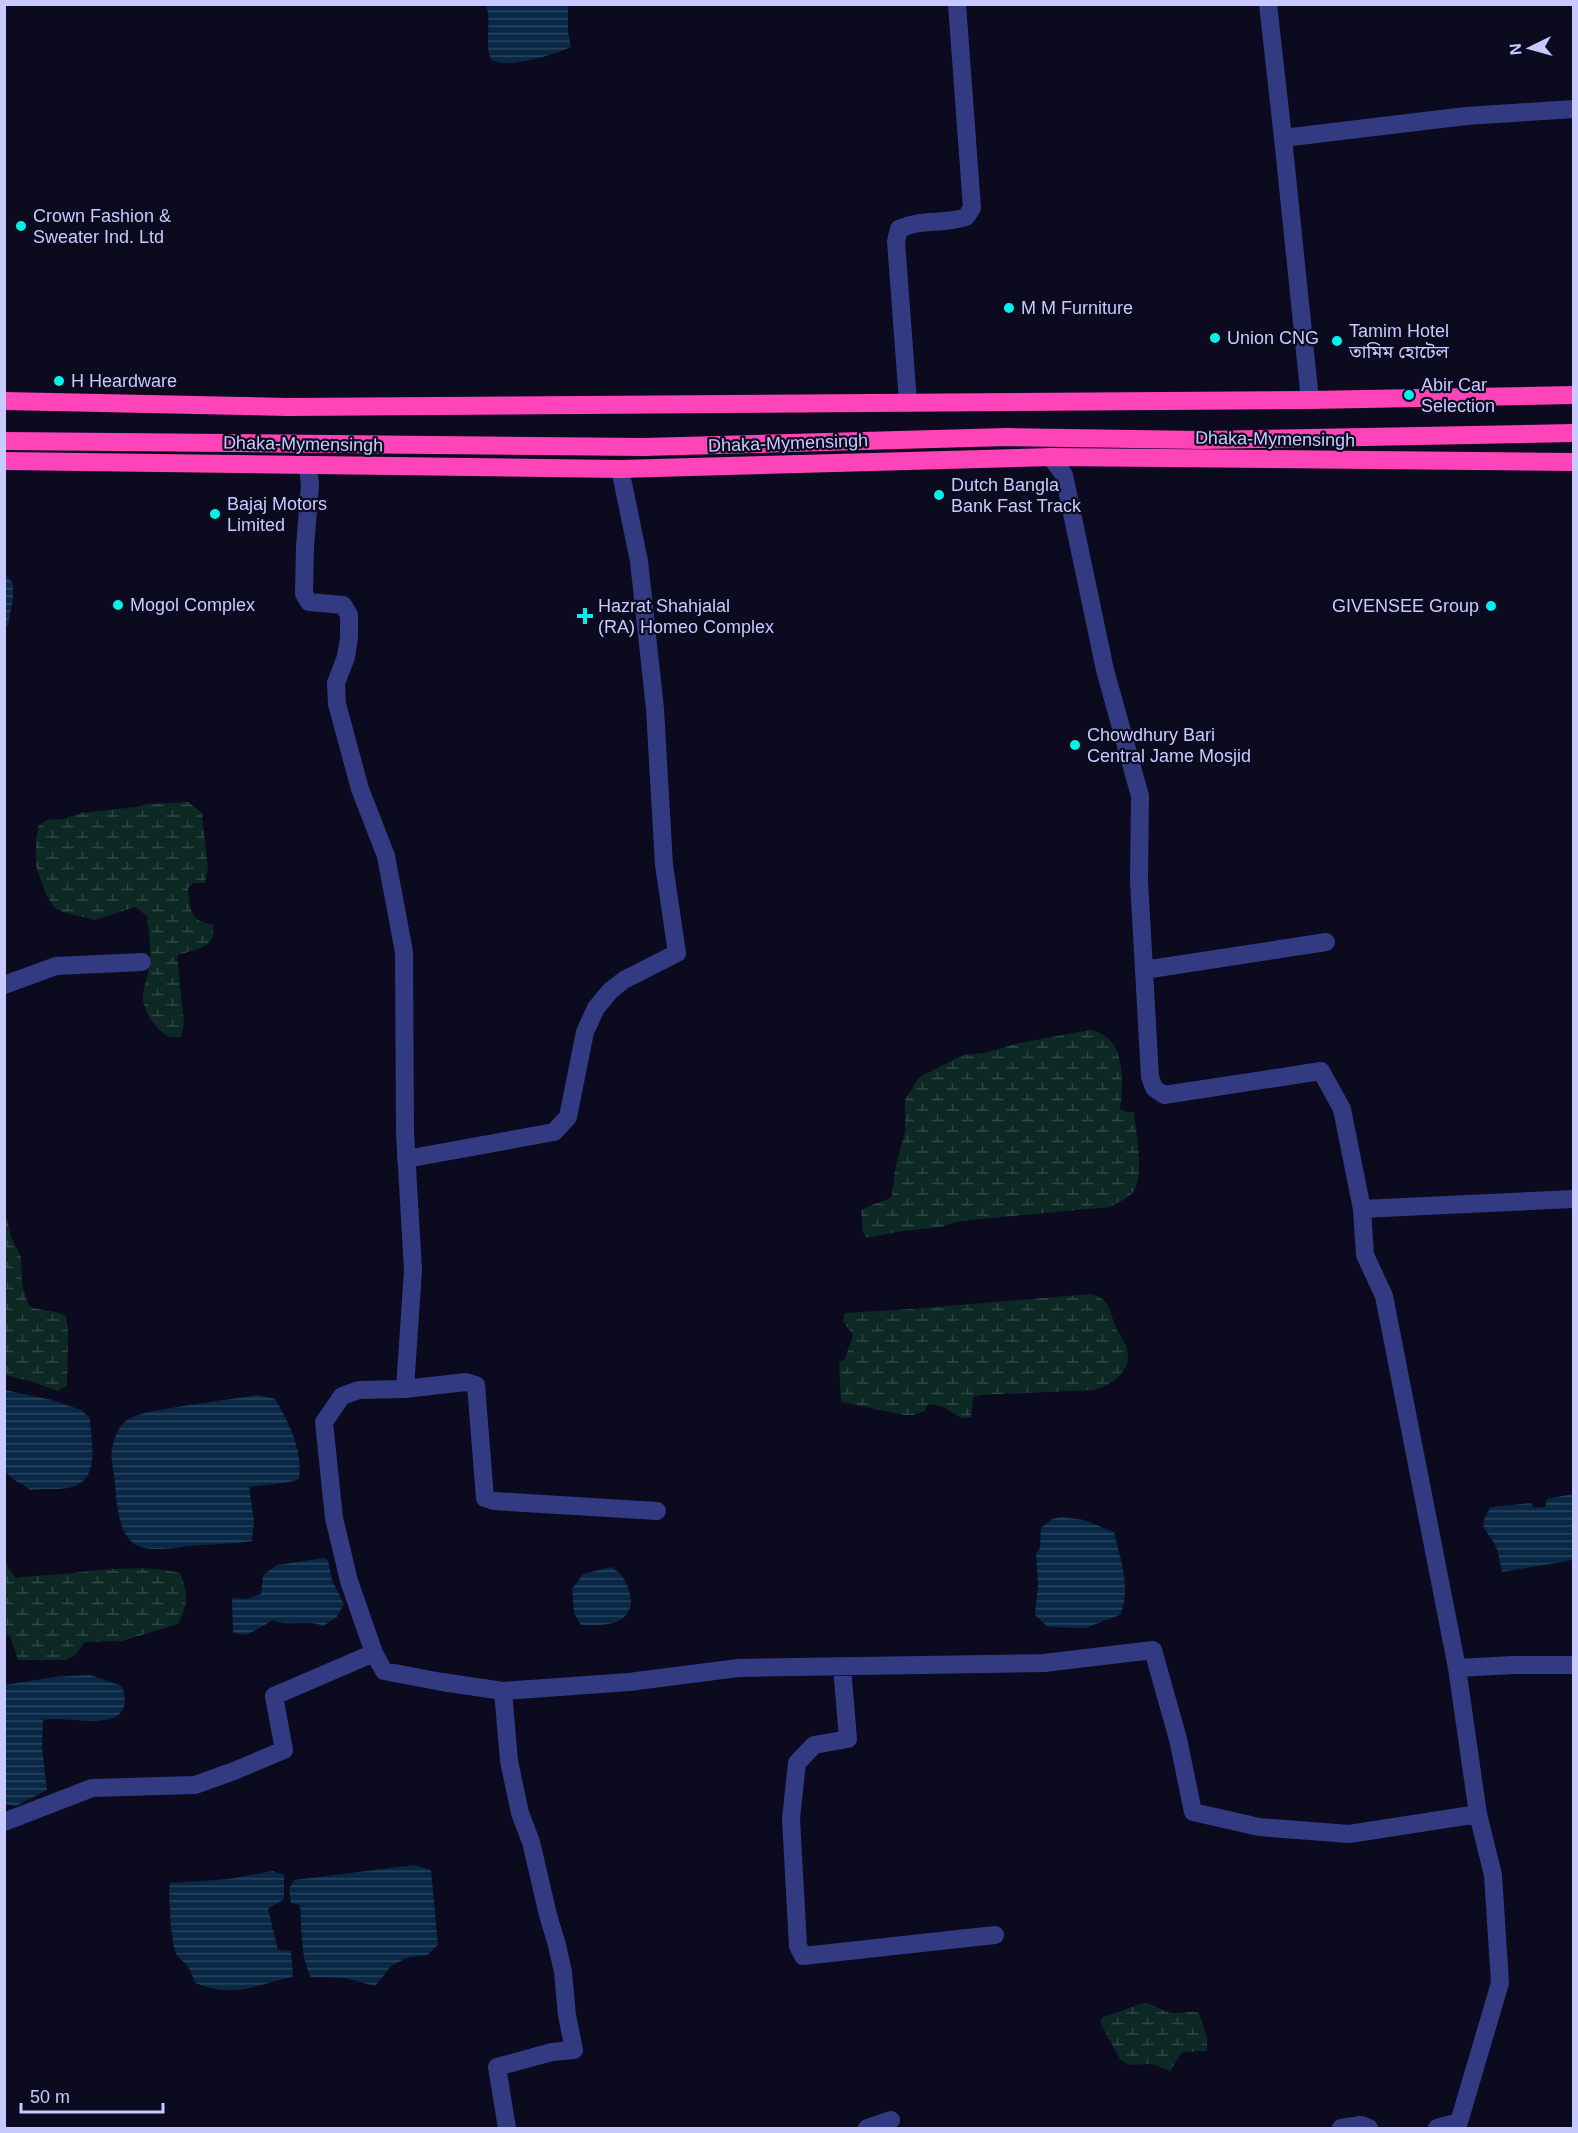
<svg xmlns="http://www.w3.org/2000/svg" width="1578" height="2133" font-family="Arial,'Noto Sans Bengali',sans-serif">
	<style>
		.wetland { fill: url(#wetland-marsh) }
		.water { fill: url(#water-rules) }
		.lines { fill: none; stroke-linecap: round; stroke-linejoin: round }
		.street { stroke: #323a82; stroke-width: 18 }
		.highway { stroke: #ff43b8; stroke-width: 18 }
		.poi-dot { fill: #00f3ea; stroke: #0b0a1f; stroke-width: 2 }
		.labels { text-anchor: middle; stroke-width: 4.5; stroke-linejoin: round; paint-order: stroke }
		.poi-label { font-size: 18px; fill: #c8caff; stroke: #0b0a1f; text-anchor: start }
		.street-label { font-size: 18px; fill: #c8caff; stroke: #0b0a1f }
	</style>
	<defs>
		<pattern id="wetland-marsh" width="20" height="14" patternUnits="userSpaceOnUse" patternTransform="scale(1.5)"><rect width="20" height="14" fill="#0d2924"/><path d="M1 5h8M5 5V1M11 12h8M15 12V8" fill="none" stroke="#2f4745"/></pattern>
		<pattern id="water-rules" width="6" height="5" patternUnits="userSpaceOnUse" patternTransform="scale(1.5)"><rect width="6" height="5" fill="#082845"/><path d="M0 2.5h6" fill="none" stroke="#2a4661"/></pattern>
	</defs>
	<rect width="100%" height="100%" fill="#0b0a1f"/>
	<path class="wetland" d="M 188,802 L 202,813 L 208,868 L 205,883 L 193,883 L 188,889 C 191,910 189,922 213,924 C 217,950 195,948 177,956 L 184,1023 L 181,1037 L 169,1037 C 156,1030 142,1010 143,995 C 144,984 149,973 150,963 C 151,947 149,931 147,916 L 135,907 L 95,920 L 62,912 L 54,907 L 46,895 L 36,866 L 36,840 L 39,825 L 47,820 L 63,819 L 81,813 L 136,807 L 146,804 Z
		M 1090,1030 C 1126,1035 1124,1082 1120,1109 L 1127,1112 L 1134,1112 C 1136,1131 1145,1178 1133,1192 C 1127,1199 1117,1203 1109,1207 L 970,1220 L 952,1223 L 943,1227 L 902,1231 L 867,1238 L 863,1232 L 861,1211 C 872,1202 882,1204 892,1196 L 895,1169 L 905,1132 L 905,1100 L 919,1077 L 963,1055 L 984,1053 L 1019,1043 Z
		M 4,1207 L 11,1237 L 21,1257 L 22,1284 L 29,1306 C 41,1312 55,1309 66,1316 L 68,1334 L 67,1386 L 58,1391 L 30,1381 L 5,1375 Z
		M 1091,1294 C 1110,1299 1109,1309 1115,1325 C 1117,1332 1122,1336 1124,1342 C 1137,1366 1115,1384 1094,1390 L 980,1395 L 973,1397 L 971,1417 L 961,1418 C 950,1411 941,1403 927,1405 L 925,1411 L 914,1415 L 904,1415 L 841,1402 L 839,1362 L 845,1359 L 853,1335 L 843,1321 L 845,1313 L 911,1309 Z
		M 5,1556 L 8,1568 L 16,1578 C 32,1575 47,1576 63,1574 C 102,1570 141,1564 180,1573 C 188,1595 189,1603 178,1624 L 122,1641 L 85,1642 L 75,1655 L 67,1660 L 18,1660 L 10,1635 L 5,1636 Z
		M 1144,2003 C 1154,2003 1162,2012 1173,2013 C 1182,2013 1190,2010 1199,2013 L 1207,2038 L 1207,2051 L 1183,2052 C 1177,2058 1175,2064 1170,2071 L 1152,2064 L 1128,2065 L 1120,2059 L 1100,2022 L 1103,2017 Z"/>
	<path class="water" d="M 486,5 L 568,5 L 568,32 L 571,47 C 552,55 510,69 491,60 C 484,42 492,23 486,5 Z
		M 5,575 L 13,583 L 13,598 L 8,625 L 5,627 Z
		M 5,1390 L 52,1400 L 81,1410 L 90,1418 C 91,1442 102,1482 68,1488 C 56,1490 42,1488 30,1490 C 21,1482 10,1481 5,1469 Z
		M 258,1395 L 275,1399 C 289,1422 303,1451 299,1479 L 290,1482 L 249,1487 L 254,1521 L 252,1541 C 234,1544 218,1544 201,1545 C 185,1546 153,1553 138,1546 C 115,1535 117,1495 114,1475 C 113,1465 110,1457 112,1448 C 114,1438 119,1425 127,1420 C 141,1412 156,1411 171,1408 C 200,1403 229,1400 258,1395 Z
		M 1573,1494 L 1573,1560 L 1502,1572 C 1500,1564 1499,1554 1496,1547 C 1488,1528 1475,1531 1491,1507 L 1531,1503 L 1534,1508 L 1545,1507 L 1547,1499 Z
		M 1062,1517 L 1084,1520 L 1114,1532 C 1120,1558 1132,1589 1120,1615 L 1085,1628 L 1048,1627 L 1035,1615 L 1038,1585 L 1036,1554 L 1040,1548 L 1041,1528 L 1052,1519 Z
		M 324,1558 L 328,1560 L 332,1580 L 344,1604 L 336,1618 L 323,1626 C 307,1618 288,1628 273,1620 L 247,1635 L 233,1633 L 232,1598 L 246,1599 L 261,1594 L 263,1575 L 277,1565 Z
		M 612,1567 C 627,1576 639,1604 624,1617 C 615,1626 593,1626 581,1625 L 574,1613 L 572,1589 L 583,1574 Z
		M 90,1675 L 122,1686 C 139,1739 70,1714 43,1720 L 42,1748 L 47,1790 L 16,1806 L 5,1804 L 5,1685 L 54,1677 Z
		M 415,1865 L 431,1870 L 438,1945 L 427,1955 L 409,1957 L 391,1966 L 375,1986 L 345,1978 L 311,1977 C 300,1956 302,1928 300,1905 L 291,1903 L 289,1889 L 294,1880 Z
		M 273,1871 L 284,1875 L 284,1899 L 268,1909 L 278,1950 L 291,1951 L 293,1977 C 252,1985 238,1999 195,1983 C 189,1964 188,1968 177,1955 C 171,1948 168,1895 170,1883 L 229,1879 Z"/>
	<g class="lines">
		<path class="street" d="M 1268,4 L 1283,138
			M 1310,400 L 1283,138 L 1466,116 L 1574,109
			M 908,402 L 896,241 L 899,229 C 923,218 942,225 966,217 L 972,208 L 957,4
			M 1051,457 L 1064,475 L 1105,670 L 1140,796 L 1139,881 L 1150,1077 L 1154,1088 L 1164,1095 L 1321,1071 L 1342,1109 L 1362,1209
			M 308,466 L 310,485 L 305,547 L 304,594 L 309,602 L 343,605 L 349,615 L 349,638 L 346,657 L 336,683 L 337,704 L 360,789 L 386,856 L 404,952 L 405,1133 L 413,1270 L 405,1389 L 359,1390 L 342,1396 L 324,1422 L 334,1518 L 349,1581 L 374,1653 L 384,1671 L 442,1682 L 503,1691 L 629,1682 L 738,1668 L 1044,1663 L 1153,1650 L 1178,1739 L 1193,1812 L 1259,1827 L 1349,1834 L 1478,1814
			M 1144,970 L 1326,942
			M 4,985 L 56,966 L 142,962
			M 406,1159 L 554,1132 L 568,1117 L 585,1032 L 596,1008 L 610,991 L 624,980 L 677,953 L 664,865 L 655,709 L 639,561 L 620,469
			M 405,1389 L 466,1382 L 476,1385 L 485,1498 L 494,1501 L 657,1511
			M 842,1667 L 848,1739 L 814,1745 L 797,1763 L 791,1819 L 798,1946 L 803,1956 L 995,1935
			M 1457,1668 L 1513,1665 L 1574,1665
			M 503,1691 L 509,1761 L 520,1813 L 531,1842 L 548,1915 L 557,1945 L 563,1972 L 567,2015 L 574,2050 L 552,2052 L 497,2067 L 507,2128
			M 4,1822 L 92,1788 L 195,1785 L 234,1771 L 284,1750 L 274,1696 L 374,1653
			M 867,2128 L 891,2120
			M 1341,2128 L 1361,2125 L 1369,2128
			M 1437,2128 L 1459,2122 L 1500,1983 L 1493,1875 L 1478,1814 L 1457,1668 L 1384,1296 L 1365,1255 L 1362,1209 L 1574,1199"/>
		<path class="highway" d="M 4,401 L 288,407 L 1310,400 L 1574,395
			M 4,441 L 644,447 L 1007,437 L 1202,440 L 1574,433
			M 4,461 L 620,469 L 1051,457 L 1574,462"/>
	</g>
	<g class="poi-dot">
		<circle cx="21" cy="226" r="6"/>
		<circle cx="1009" cy="308" r="6"/>
		<circle cx="1215" cy="338" r="6"/>
		<circle cx="1337" cy="341" r="6"/>
		<circle cx="59" cy="381" r="6"/>
		<circle cx="1409" cy="395" r="6"/>
		<circle cx="939" cy="495" r="6"/>
		<circle cx="215" cy="514" r="6"/>
		<circle cx="118" cy="605" r="6"/>
		<circle cx="1491" cy="606" r="6"/>
		<path d="M582 607h6v6h6v6h-6v6h-6v-6h-6v-6h6z"/>
		<circle cx="1075" cy="745" r="6"/>
	</g>
	<g class="labels">
		<g class="poi-label">
			<text x="33" y="222">Crown Fashion &amp;<tspan x="33" dy="21">Sweater Ind. Ltd</tspan></text>
			<text x="1021" y="314">M M Furniture</text>
			<text x="1349" y="337">Tamim Hotel<tspan x="1349" dy="21">তামিম হোটেল</tspan></text>
			<text x="1227" y="344">Union CNG</text>
			<text x="71" y="387">H Heardware</text>
			<text x="1421" y="391">Abir Car<tspan x="1421" dy="21">Selection</tspan></text>
			<text x="951" y="491">Dutch Bangla<tspan x="951" dy="21">Bank Fast Track</tspan></text>
			<text x="227" y="510">Bajaj Motors<tspan x="227" dy="21">Limited</tspan></text>
			<text x="130" y="611">Mogol Complex</text>
			<text x="598" y="612">Hazrat Shahjalal<tspan x="598" dy="21">(RA) Homeo Complex</tspan></text>
			<text x="1479" y="612" text-anchor="end">GIVENSEE Group</text>
			<text x="1087" y="741">Chowdhury Bari<tspan x="1087" dy="21">Central Jame Mosjid</tspan></text>
		</g>
		<g class="street-label">
			<text transform="translate(1275 439) rotate(1)" y="6">Dhaka-Mymensingh</text>
			<text transform="translate(788 443) rotate(-2)" y="6">Dhaka-Mymensingh</text>
			<text transform="translate(303 444) rotate(1)" y="6">Dhaka-Mymensingh</text>
		</g>
	</g>
	<rect width="1578" height="2133" fill="none" stroke="#c8caff" stroke-width="12"/>
	<g transform="translate(1530 48) rotate(265)" stroke="#0b0a1f" stroke-width="4.5" paint-order="stroke">
	<path d="M0-4.5L10 22L0 15L-10 22Z" fill="#c8caff"/>
	<text y="-9" font-size="16" font-weight="bold" text-anchor="middle" fill="#c8caff">N</text>
	</g>
	<path d="M21 2103v9h142v-9" fill="none" stroke="#c8caff" stroke-width="3"/>
	<text x="30" y="2103" font-size="18" fill="#c8caff" stroke="#0b0a1f" stroke-width="4.5" paint-order="stroke">50 m</text>
</svg>
